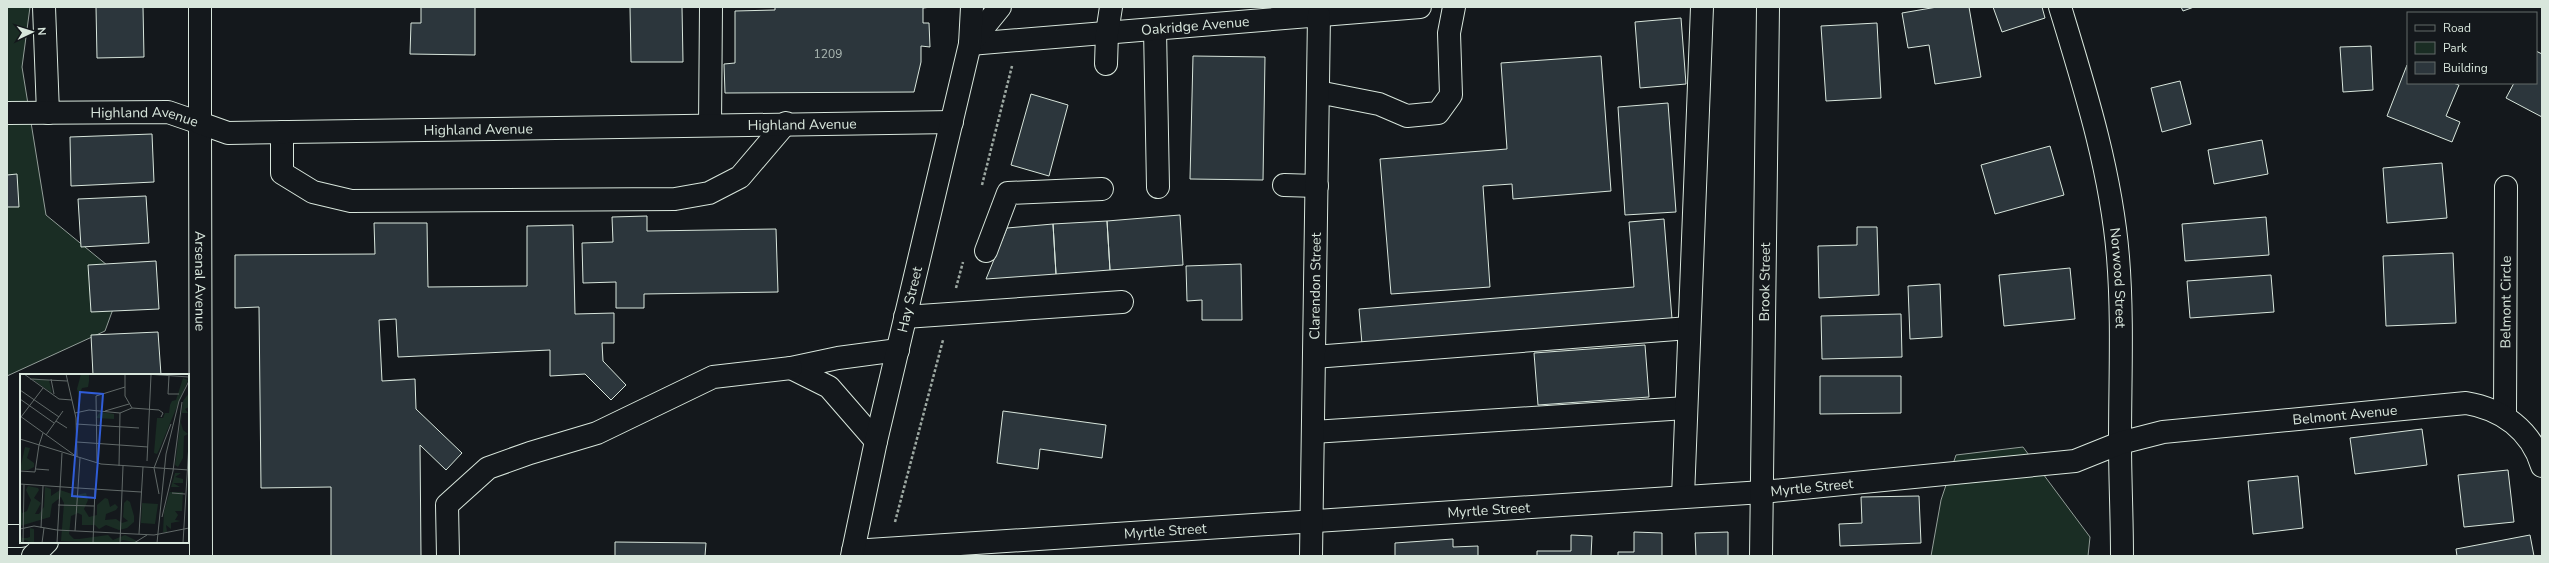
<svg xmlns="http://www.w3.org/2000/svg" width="2549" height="563" font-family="'Nunito Sans',sans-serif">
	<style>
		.green { fill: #1a2d24; stroke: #939e99 }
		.building { fill: #2c363c; stroke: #d8e6dc }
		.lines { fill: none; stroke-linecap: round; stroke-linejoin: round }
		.minor-casing { stroke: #d8e6dc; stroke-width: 24 }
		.major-casing { stroke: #d8e6dc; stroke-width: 24 }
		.path { stroke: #9da8a2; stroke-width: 2.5; stroke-dasharray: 3 2; stroke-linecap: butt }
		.minor { stroke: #14181c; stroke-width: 22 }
		.major { stroke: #14181c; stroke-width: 22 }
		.labels { text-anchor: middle; stroke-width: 3; stroke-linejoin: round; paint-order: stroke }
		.number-label { font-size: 12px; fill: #adbab4 }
		.street-label { font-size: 14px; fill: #d8e6dc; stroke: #14181c }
		.inset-road { fill: none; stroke: #626a69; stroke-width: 1 }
		.view { fill: #305dd8; fill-opacity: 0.15; stroke: #305dd8; stroke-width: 2 }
		.inset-edge { fill: none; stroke: #d8e6dc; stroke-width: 2 }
	</style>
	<rect width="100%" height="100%" fill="#14181c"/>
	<path class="green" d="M 7,7 L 30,7 L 22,67 L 46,215 L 124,279 L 105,331 L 7,376 Z
		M 2023,447 L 2090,537 L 2088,556 L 1931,556 L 1941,500 L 1956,455 Z"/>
	<path class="building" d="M 96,7 L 143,7 L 144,57 L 97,58 Z
		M 421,7 L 475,7 L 475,55 L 410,54 L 411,23 L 421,23 Z
		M 630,7 L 682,7 L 683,62 L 631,62 Z
		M 775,7 L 931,7 L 923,8 L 923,23 L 929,23 L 930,47 L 921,46 L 921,62 L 914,92 L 725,93 L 724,64 L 735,63 L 735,11 L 775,10 Z
		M 1937,7 L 1969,7 L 1981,77 L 1935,84 L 1929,45 L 1908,48 L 1902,13 Z
		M 1993,7 L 2042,7 L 2045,18 L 2002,32 Z
		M 2181,7 L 2194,7 L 2183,11 Z
		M 1681,18 L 1686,84 L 1640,88 L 1635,22 Z
		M 1877,23 L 1881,98 L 1826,101 L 1821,26 Z
		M 2371,46 L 2373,90 L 2343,92 L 2340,47 Z
		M 2536,51 L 2542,54 L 2542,117 L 2506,98 L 2514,83 L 2536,83 Z
		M 1193,56 L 1265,57 L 1263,180 L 1190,179 Z
		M 1601,56 L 1611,191 L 1513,199 L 1512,184 L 1483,186 L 1490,287 L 1391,294 L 1380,159 L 1507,149 L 1501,63 Z
		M 2407,65 L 2408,83 L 2453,83 L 2459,85 L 2446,116 L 2460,122 L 2452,142 L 2387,116 Z
		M 2180,81 L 2191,124 L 2162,132 L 2151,88 Z
		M 1031,94 L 1068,105 L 1049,176 L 1011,165 Z
		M 1668,103 L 1676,212 L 1625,215 L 1618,107 Z
		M 152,134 L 154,182 L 71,186 L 70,137 Z
		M 2262,140 L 2268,174 L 2214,184 L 2208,150 Z
		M 2050,146 L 2064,195 L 1995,214 L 1981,165 Z
		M 2442,163 L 2447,218 L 2387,223 L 2383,168 Z
		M 17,174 L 19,207 L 7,207 L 7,175 Z
		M 146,196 L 149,243 L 81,247 L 78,199 Z
		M 1180,215 L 1183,265 L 1110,270 L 1107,221 Z
		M 647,216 L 647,231 L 776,229 L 778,292 L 644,294 L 644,308 L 616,308 L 616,282 L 583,283 L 582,243 L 613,242 L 612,217 Z
		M 2266,217 L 2269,255 L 2185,261 L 2182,224 Z
		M 1664,219 L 1672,319 L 1362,344 L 1359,309 L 1634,287 L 1629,222 Z
		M 1107,221 L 1110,270 L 1056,274 L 1053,224 Z
		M 374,223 L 427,223 L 428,287 L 527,286 L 527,226 L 573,225 L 575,314 L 614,313 L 614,343 L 602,343 L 603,361 L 626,385 L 611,400 L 585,374 L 550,376 L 550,350 L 398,357 L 396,319 L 379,320 L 382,381 L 415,379 L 416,409 L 462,453 L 446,470 L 420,445 L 421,556 L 331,556 L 331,487 L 261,488 L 259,307 L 235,308 L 235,255 L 375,254 Z
		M 1053,224 L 1056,274 L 986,279 L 1007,228 Z
		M 1857,227 L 1877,227 L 1879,295 L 1819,298 L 1818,246 L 1857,245 Z
		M 2453,253 L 2456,323 L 2386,326 L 2383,256 Z
		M 156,261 L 159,309 L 91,312 L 88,265 Z
		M 1241,264 L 1242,320 L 1202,320 L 1202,300 L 1187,301 L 1186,266 Z
		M 2070,268 L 2075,319 L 2004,326 L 1999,275 Z
		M 2271,275 L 2274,312 L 2190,318 L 2187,281 Z
		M 1940,284 L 1942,337 L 1910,339 L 1908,286 Z
		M 1901,314 L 1902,357 L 1822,359 L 1821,316 Z
		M 158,332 L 161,375 L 93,375 L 91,335 Z
		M 1645,345 L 1649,397 L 1538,405 L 1534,353 Z
		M 1820,376 L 1901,376 L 1901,413 L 1820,414 Z
		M 1003,411 L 1106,425 L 1102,458 L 1040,449 L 1038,469 L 997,463 Z
		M 2422,429 L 2427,465 L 2355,474 L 2350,438 Z
		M 2508,470 L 2514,522 L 2464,527 L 2458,475 Z
		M 2298,476 L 2303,528 L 2253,534 L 2248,481 Z
		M 1919,496 L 1921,543 L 1840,546 L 1839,524 L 1862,523 L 1861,497 Z
		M 1634,532 L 1662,533 L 1662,556 L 1618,556 L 1618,552 L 1634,552 Z
		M 1728,532 L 1728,556 L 1696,556 L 1695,533 Z
		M 1571,535 L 1592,536 L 1591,556 L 1537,556 L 1537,551 L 1571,551 Z
		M 2530,535 L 2534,556 L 2457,556 L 2456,549 Z
		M 1453,539 L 1453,547 L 1478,546 L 1478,556 L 1395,556 L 1395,543 Z
		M 615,542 L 706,543 L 705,556 L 615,556 Z"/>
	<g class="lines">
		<defs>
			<g id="minor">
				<path d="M 44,7 L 48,113"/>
				<path id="s1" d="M 2060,7 C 2085,89 2111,171 2118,257 C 2123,318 2120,380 2120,441 C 2120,479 2122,518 2122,556"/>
				<path d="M 1155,29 L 1158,187"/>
				<path id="s2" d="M 970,44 L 1420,7"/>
				<path d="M 1106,64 L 1107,33 L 1111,7"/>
				<path d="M 1318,92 L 1379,104 L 1407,116 L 1438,113 L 1451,95 L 1449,33 L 1454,7"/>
				<path id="s3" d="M 7,113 L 168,112 L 200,123 L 201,556"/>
				<path d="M 710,125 L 711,7"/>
				<path d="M 282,132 L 282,173 L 313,192 L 351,201 L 675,199 L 709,193 L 740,177 L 786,123"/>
				<path d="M 1284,185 L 1317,186"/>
				<path d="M 986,251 L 1008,193 L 1102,189"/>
				<path d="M 905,317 L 1122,302"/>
				<path d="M 1314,357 L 1689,328"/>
				<path id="s4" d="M 2505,416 L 2506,187"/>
				<path d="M 1313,432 L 1686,408"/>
				<path d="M 876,441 L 829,387 L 791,368 L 838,358 L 898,350"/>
				<path d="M 1683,497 L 1702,7"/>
				<path d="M 7,536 L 21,536"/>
				<path id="s5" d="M 853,551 L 1763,492 L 2075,461 L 2120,443 L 2163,432 L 2466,403 C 2502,409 2531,430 2542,466"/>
				<path d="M 33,556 L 47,542"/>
				<path d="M 448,556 L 447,505 L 488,468 L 530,453 L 597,433 L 713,377 L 791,368"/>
				<path id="s6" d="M 1311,556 L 1319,15"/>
				<path id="s7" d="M 1761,556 L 1768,7"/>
			</g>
			<g id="major">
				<path id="s8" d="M 200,7 L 200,123 L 228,133 L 952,122"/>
				<path d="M 970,44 L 1000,7"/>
				<path id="s9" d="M 852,556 L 876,441 L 970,44 L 972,7"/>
			</g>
		</defs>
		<use href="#minor" class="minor-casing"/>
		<use href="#major" class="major-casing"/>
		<path class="path" d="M 982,185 L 1012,66
			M 956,288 L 963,262
			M 895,522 L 943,340"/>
		<use href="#minor" class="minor"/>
		<use href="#major" class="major"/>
	</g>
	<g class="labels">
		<g class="number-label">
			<text x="828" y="58">1209</text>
		</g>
		<g class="street-label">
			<text dy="5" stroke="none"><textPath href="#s2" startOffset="226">Oakridge Avenue</textPath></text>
			<text dy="5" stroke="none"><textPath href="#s3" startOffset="138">Highland Avenue</textPath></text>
			<text dy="5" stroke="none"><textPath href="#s8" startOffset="720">Highland Avenue</textPath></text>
			<text dy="5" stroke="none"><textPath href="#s8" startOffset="396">Highland Avenue</textPath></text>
			<text dy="5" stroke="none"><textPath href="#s1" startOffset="278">Norwood Street</textPath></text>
			<text dy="5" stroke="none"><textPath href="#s3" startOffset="353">Arsenal Avenue</textPath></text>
			<text dy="5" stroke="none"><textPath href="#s7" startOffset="274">Brook Street</textPath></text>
			<text dy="5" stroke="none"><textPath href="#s6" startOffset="270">Clarendon Street</textPath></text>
			<text dy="5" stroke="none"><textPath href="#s9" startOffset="263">Hay Street</textPath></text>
			<text dy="5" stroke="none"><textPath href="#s4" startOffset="114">Belmont Circle</textPath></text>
			<text dy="5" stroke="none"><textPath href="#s5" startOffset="1501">Belmont Avenue</textPath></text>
			<text dy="5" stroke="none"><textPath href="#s5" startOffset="961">Myrtle Street</textPath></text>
			<text dy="5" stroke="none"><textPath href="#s5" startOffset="637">Myrtle Street</textPath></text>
			<text dy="5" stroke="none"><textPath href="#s5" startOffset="313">Myrtle Street</textPath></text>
		</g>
	</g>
	<g transform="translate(20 374)">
		<rect width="169" height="169" fill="#14181c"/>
		<path d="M 61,0 L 69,0 L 69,7 L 68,13 L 62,14 L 59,22 L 57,15 ZM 13,4 L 29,6 L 32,19 L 12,5 ZM 163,4 L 168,6 L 139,76 L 137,80 L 134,79 L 137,44 L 143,44 L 145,39 L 149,39 L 150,31 L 152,27 L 156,26 ZM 169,19 L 169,33 L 165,35 L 168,39 L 162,39 L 161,49 L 163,56 L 168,60 L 164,62 L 163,84 L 158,93 L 155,91 L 163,27 ZM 80,38 L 94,40 L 94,45 L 76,44 ZM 5,73 L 10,74 L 7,84 L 14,89 L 14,93 L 8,96 L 0,96 ZM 155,99 L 161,99 L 155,103 L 163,105 L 163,109 L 153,109 L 160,113 L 151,113 L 150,118 L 163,118 L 162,137 L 155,137 L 158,141 L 155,146 L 161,147 L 151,149 L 151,155 L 146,151 L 147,158 L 143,158 L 144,138 ZM 8,112 L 18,114 L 19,116 L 14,124 L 21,129 L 15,140 L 19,140 L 24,133 L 25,113 L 31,115 L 31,122 L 40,116 L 55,121 L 66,119 L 68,126 L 64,135 L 69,143 L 77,141 L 77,131 L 85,124 L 88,125 L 90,133 L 95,130 L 98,133 L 96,136 L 86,140 L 85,146 L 96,145 L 102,149 L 108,147 L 103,143 L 104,129 L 107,126 L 110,128 L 114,142 L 114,148 L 107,154 L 99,156 L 86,151 L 79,155 L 75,151 L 62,151 L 62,141 L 58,139 L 51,142 L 49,160 L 54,165 L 59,165 L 88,161 L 93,166 L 105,161 L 121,169 L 103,166 L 96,169 L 41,167 L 44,129 L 41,123 L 32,130 L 30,143 L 0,152 L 0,126 L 2,139 L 7,137 L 11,126 L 6,116 ZM 122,129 L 138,130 L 135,150 L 121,149 ZM 10,154 L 14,155 L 14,169 L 5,166 L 0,169 L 0,157 L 2,164 L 7,164 L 10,163 Z" fill="#1a2d24"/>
		<path class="inset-road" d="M 4,0 L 39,25 L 52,26M 46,0 L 56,44 L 57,83M 105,0 L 105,22 L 112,34M 126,0 L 169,3M 149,2 L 148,20 L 159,20M 10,5 L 47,7M 31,5 L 34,20M 0,16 L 39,43M 0,25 L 34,49M 85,37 L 109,30M 55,39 L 69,36 L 100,39 L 112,34 L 139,36 L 143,39 L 141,43M 0,42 L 57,83M 1,43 L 23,14M 36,47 L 47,54M 56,50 L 119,54M 26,61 L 43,37M 0,65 L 81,90 L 169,96M 57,68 L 128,73M 19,71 L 23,59M 127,87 L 131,1M 77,89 L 76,22 L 105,13M 99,92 L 100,39M 16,95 L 29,96M 0,97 L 15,98 L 19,71M 0,110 L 58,114 L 60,84M 152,119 L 165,120M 139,120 L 134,94 L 151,50M 38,131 L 74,132M 142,143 L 153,97 L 162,28M 21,154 L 23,112M 0,155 L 14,152 L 37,156 L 134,161 L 169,154M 55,157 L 58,114 L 121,118M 119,160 L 123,93M 3,169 L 4,110M 22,169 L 24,154M 37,169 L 42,79M 73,169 L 75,115M 100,169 L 103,92M 114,169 L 127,161M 137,169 L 146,80 L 159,27 L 169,7M 163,169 L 169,69"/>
		<path class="view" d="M 60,18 L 83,20 L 75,124 L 52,122 Z"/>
		<rect width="169" height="169" class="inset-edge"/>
	</g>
	<rect width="2549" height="563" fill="none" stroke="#d8e6dc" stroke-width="16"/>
	<rect x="2407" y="12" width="130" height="72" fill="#14181c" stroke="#626a69"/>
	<rect x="2415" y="25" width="20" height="6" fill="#14181c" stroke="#626a69"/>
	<text x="2443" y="32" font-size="12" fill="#d8e6dc">Road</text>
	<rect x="2415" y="42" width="20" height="12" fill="#1a2d24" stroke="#626a69"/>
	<text x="2443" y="52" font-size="12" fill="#d8e6dc">Park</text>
	<rect x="2415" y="62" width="20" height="12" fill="#2c363c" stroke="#626a69"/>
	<text x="2443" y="72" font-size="12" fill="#d8e6dc">Building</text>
	<g transform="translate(32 32) rotate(86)" stroke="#14181c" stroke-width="3" paint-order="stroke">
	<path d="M0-3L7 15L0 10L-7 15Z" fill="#d8e6dc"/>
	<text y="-6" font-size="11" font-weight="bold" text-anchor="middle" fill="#d8e6dc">N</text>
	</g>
</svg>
